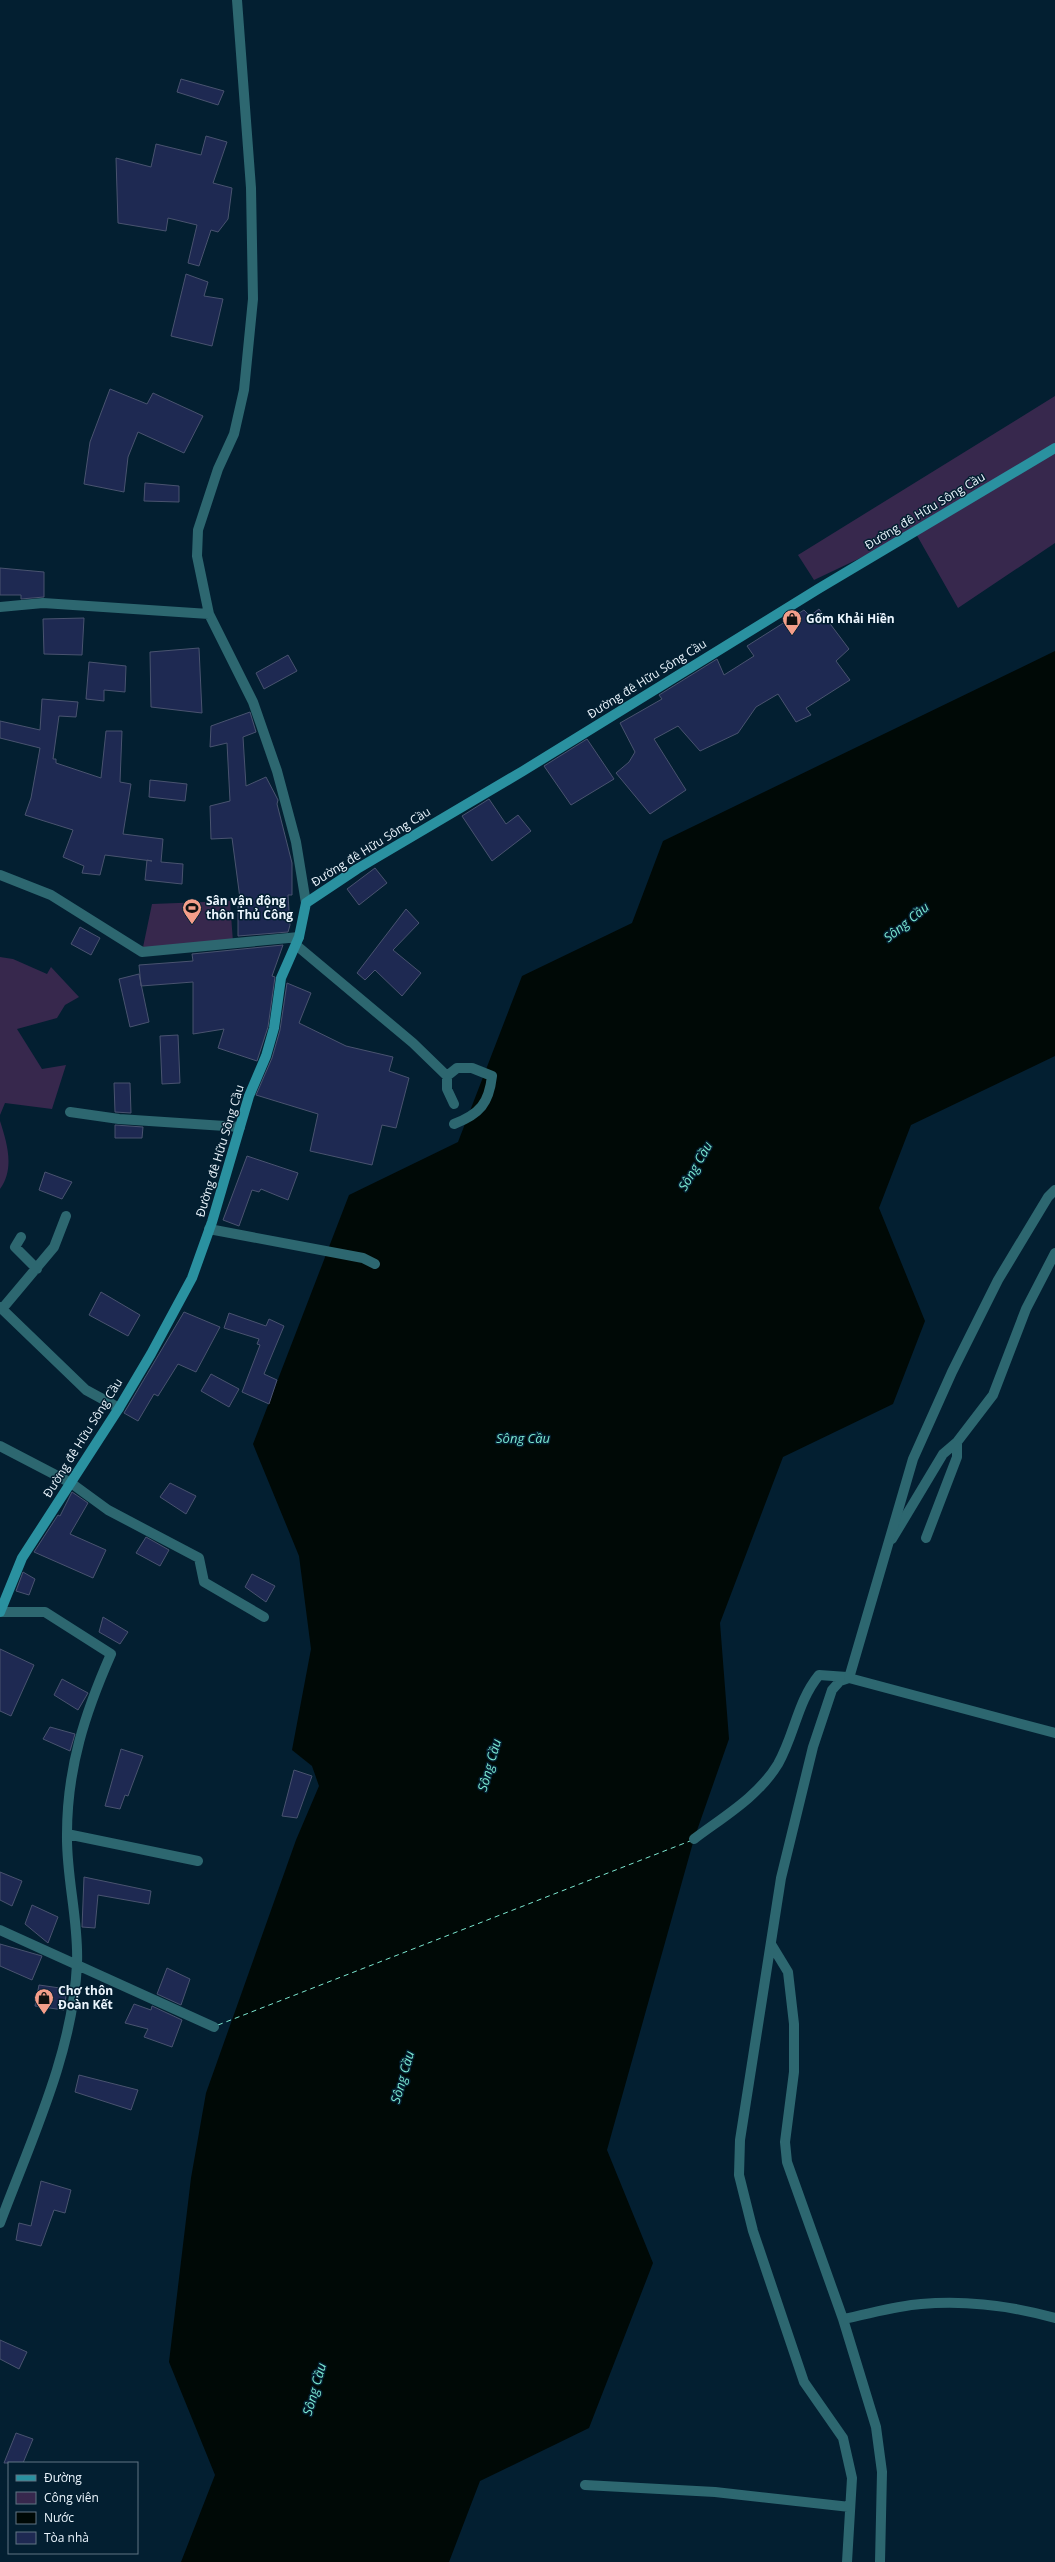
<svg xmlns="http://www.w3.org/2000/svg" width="1055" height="2562" font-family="'Open Sans',sans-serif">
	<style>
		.green { fill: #37284d }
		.water { fill: #000906 }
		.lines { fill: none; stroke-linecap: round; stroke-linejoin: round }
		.ferry { stroke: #7ce8d1; stroke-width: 1; stroke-dasharray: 5 4; stroke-linecap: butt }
		.building { fill: #1e2952; stroke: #49536f }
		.minor { stroke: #2d6770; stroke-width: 10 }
		.tertiary { stroke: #2d6770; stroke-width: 10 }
		.secondary { stroke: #2a91a0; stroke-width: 10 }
		.labels { text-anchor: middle; stroke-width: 3; stroke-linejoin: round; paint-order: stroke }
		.street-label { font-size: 12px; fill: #ebf5fd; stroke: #031f31 }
		.poi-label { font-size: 12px; font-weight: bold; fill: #ebf5fd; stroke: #031f31; text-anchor: start }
		.water-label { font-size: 13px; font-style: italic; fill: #7ce8d1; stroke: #031f31 }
	</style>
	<rect width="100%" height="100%" fill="#031f31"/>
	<path class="green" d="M 1055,396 L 1055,543 L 958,608 L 915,532 L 814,580 L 798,555 Z
		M 230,901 L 233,942 L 142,952 L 152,904 Z
		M 0,957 L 13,959 L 47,974 L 51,967 L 79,997 L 65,1005 L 57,1018 L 17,1029 L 42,1069 L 66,1065 L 52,1109 L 5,1103 L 0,1115 Z
		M 0,1121 C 7,1143 15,1168 0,1189 Z"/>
	<path class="water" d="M 1055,651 L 1055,1056 L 911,1125 L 879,1208 L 925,1321 L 893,1404 L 783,1457 L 720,1623 L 729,1739 L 694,1839 L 607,2150 L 653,2263 L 589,2428 L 480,2481 L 449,2562 L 181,2562 L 215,2475 L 169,2362 L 191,2178 L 206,2093 L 296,1840 L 319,1786 L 312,1766 L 292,1750 L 311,1649 L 299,1556 L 253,1444 L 349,1195 L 458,1142 L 522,976 L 632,923 L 663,841 Z"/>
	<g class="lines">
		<path class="ferry" d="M 218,2025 L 690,1841"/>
	</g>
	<path class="building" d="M 181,79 L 224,91 L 218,105 L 177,92 Z
		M 206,136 L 227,142 L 213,183 L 232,188 L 228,219 L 218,232 L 211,230 L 199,266 L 188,263 L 197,225 L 168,218 L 166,231 L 118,223 L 116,158 L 151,167 L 156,144 L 201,155 Z
		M 186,274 L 208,282 L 204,296 L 223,299 L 212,346 L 171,336 Z
		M 110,389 L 147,404 L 153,393 L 203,416 L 184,453 L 138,432 L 128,457 L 124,492 L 84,484 L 90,442 Z
		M 145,483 L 179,486 L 179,502 L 144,501 Z
		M 0,568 L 44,572 L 44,597 L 21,599 L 21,595 L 0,595 Z
		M 819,609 L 849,649 L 836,661 L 850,680 L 806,708 L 811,715 L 796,722 L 778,694 L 756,707 L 738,733 L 700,751 L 678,726 L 654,739 L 686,790 L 650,814 L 616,773 L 629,762 L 635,752 L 620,723 L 662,699 L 659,695 L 717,659 L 724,675 L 754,656 L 747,646 L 804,610 L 810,616 Z
		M 84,618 L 82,655 L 44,654 L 43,619 Z
		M 199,648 L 202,713 L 151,707 L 150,652 Z
		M 288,655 L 297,671 L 264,689 L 256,673 Z
		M 89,662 L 126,666 L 125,692 L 104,690 L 104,701 L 86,699 Z
		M 42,699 L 78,702 L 76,717 L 59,716 L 53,759 L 56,759 L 56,763 L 101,778 L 106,731 L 122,731 L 120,782 L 131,784 L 123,834 L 163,839 L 161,862 L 183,864 L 182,884 L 145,880 L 147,860 L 152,861 L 105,855 L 100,875 L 82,873 L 84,866 L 63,857 L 73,830 L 25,815 L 31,798 L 40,748 L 0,738 L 0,721 L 40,730 Z
		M 250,712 L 256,732 L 243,737 L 246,786 L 266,777 L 278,800 L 277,804 L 292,863 L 292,895 L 288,895 L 290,925 L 288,932 L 238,936 L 238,906 L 241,906 L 232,838 L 211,839 L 210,806 L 230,801 L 227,743 L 210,747 L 211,726 Z
		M 587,739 L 614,779 L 571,805 L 544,766 Z
		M 150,780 L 187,784 L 185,801 L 149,797 Z
		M 489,799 L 506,824 L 518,815 L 531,831 L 492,861 L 462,816 Z
		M 375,868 L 387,883 L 359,905 L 347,889 Z
		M 406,909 L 419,923 L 393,950 L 421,973 L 402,996 L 375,970 L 365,980 L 357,973 Z
		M 80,927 L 100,938 L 91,955 L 71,944 Z
		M 283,945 L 272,976 L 275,977 L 268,1027 L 257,1061 L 218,1048 L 224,1029 L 193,1034 L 193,982 L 141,986 L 139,965 L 193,961 L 192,954 Z
		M 139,974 L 149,1022 L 130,1027 L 119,979 Z
		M 287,983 L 311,993 L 299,1023 L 346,1046 L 393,1057 L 389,1071 L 409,1078 L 396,1128 L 382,1125 L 372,1165 L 310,1151 L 318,1114 L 256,1095 L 272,1058 L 280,1030 Z
		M 178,1035 L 180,1083 L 162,1084 L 160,1036 Z
		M 114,1083 L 130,1083 L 131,1113 L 115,1112 Z
		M 115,1125 L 143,1127 L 142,1138 L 115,1138 Z
		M 247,1156 L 298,1173 L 288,1200 L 261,1189 L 259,1192 L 252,1190 L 239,1226 L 223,1220 Z
		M 45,1172 L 72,1182 L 62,1199 L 39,1190 Z
		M 101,1292 L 140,1315 L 128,1336 L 89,1315 Z
		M 184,1312 L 220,1327 L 196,1372 L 178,1364 L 158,1396 L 154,1394 L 138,1421 L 124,1413 Z
		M 229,1313 L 266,1326 L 269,1319 L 284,1326 L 264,1374 L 277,1380 L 269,1404 L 242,1392 L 260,1345 L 257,1344 L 259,1339 L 224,1328 Z
		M 211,1374 L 239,1389 L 229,1407 L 201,1391 Z
		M 170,1483 L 196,1496 L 186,1514 L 160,1497 Z
		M 72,1492 L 88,1503 L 70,1534 L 106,1550 L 93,1578 L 34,1552 L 58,1515 L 60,1516 Z
		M 146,1537 L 169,1550 L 160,1566 L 136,1553 Z
		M 23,1572 L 35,1579 L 29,1595 L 16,1591 Z
		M 252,1574 L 275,1586 L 266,1602 L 245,1587 Z
		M 103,1617 L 128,1632 L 120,1644 L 99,1632 Z
		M 0,1649 L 34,1665 L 11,1716 L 0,1711 Z
		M 62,1679 L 88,1693 L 78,1710 L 54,1695 Z
		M 50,1727 L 75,1734 L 70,1751 L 43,1739 Z
		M 121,1749 L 143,1756 L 128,1796 L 125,1795 L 120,1809 L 105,1806 Z
		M 294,1770 L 312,1776 L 297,1818 L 282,1816 Z
		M 0,1872 L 22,1881 L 12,1906 L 0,1900 Z
		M 84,1877 L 151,1891 L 149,1904 L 98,1895 L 95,1928 L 82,1927 Z
		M 32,1905 L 58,1917 L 48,1943 L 25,1924 Z
		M 0,1944 L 42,1956 L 32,1980 L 0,1966 Z
		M 167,1968 L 190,1979 L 181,2005 L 157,1994 Z
		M 39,1985 L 67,1989 L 64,2010 L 35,2006 Z
		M 134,2004 L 151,2010 L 152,2006 L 182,2020 L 172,2047 L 144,2037 L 148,2029 L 125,2023 Z
		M 79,2075 L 138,2090 L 131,2110 L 75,2092 Z
		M 41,2181 L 71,2190 L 65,2213 L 54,2210 L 41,2246 L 16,2240 L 19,2223 L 31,2226 Z
		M 0,2340 L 27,2352 L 19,2369 L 0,2359 Z
		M 16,2433 L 33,2439 L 23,2463 L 4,2463 Z"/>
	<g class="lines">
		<path class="minor" d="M 237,0 L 251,188 L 253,299 L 244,390 L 234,434 L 218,469 L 198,530 L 197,556 L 209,614 L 253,702 L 277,771 L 296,842 L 306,903
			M 0,607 L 43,603 L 209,614
			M 0,875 L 51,895 L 142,952 L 299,937
			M 296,945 L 413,1043 L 447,1076 L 457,1068 L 472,1068 L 492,1076 C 489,1103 480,1114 454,1124
			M 447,1076 L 447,1089 L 454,1104
			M 70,1112 L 119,1119 L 240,1127
			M 209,1229 L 363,1258 L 375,1264
			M 21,1237 L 15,1247 L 37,1269
			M 0,1307 L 86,1390 L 119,1408
			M 2,1309 L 54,1247 L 66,1216
			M 0,1446 L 71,1483 L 108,1510 L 199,1558 L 204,1582 L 264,1617
			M 926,1538 L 957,1457 L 957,1442
			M 892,1539 L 943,1454 L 957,1442 L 993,1395 L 1026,1309 L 1055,1253
			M 0,1612 L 45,1612 L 111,1654 C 85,1713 67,1768 67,1834 C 66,1877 79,1921 77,1964 C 73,2053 31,2140 0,2223
			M 67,1834 L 198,1861
			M 694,1839 C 723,1817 758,1797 778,1764 C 795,1734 797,1702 819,1675 L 847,1677
			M 0,1930 L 214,2027
			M 771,1944 L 788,1972 L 794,2024 L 794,2072 L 785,2142 L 787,2162 L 843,2319 L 876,2427 L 882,2472 L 880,2562
			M 843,2319 C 869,2314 895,2306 921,2304 C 966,2300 1012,2306 1055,2318
			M 585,2485 L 715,2492 L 850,2507
			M 847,2562 L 852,2478 L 843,2438 L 804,2382 L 753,2231 L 739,2175 L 740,2140 L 781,1878 L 813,1747 L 832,1690 L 840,1681 L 849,1678"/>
		<path class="tertiary" d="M 1055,1190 L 1048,1197 L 998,1280 L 952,1372 L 913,1459 L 849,1678 L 1055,1733"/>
		<path class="secondary" d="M 0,1612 L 22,1558 L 119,1408 L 151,1354 L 192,1278 L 212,1222 L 249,1096 L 266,1056 L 274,1028 L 281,978 L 299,937 L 306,903 L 357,869 L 523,771 L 818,589 L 1055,448"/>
	</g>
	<defs>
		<symbol id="shop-pin" viewBox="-11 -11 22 30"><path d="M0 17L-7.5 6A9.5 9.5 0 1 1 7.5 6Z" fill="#f49e8a" stroke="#031f31"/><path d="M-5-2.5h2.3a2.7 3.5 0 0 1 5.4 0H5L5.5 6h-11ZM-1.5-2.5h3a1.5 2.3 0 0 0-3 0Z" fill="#111"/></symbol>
		<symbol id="stadium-pin" viewBox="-11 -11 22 30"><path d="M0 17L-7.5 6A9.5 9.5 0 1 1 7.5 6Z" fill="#f49e8a" stroke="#031f31"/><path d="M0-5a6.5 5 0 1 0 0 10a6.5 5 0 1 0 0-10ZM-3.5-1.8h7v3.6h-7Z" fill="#111"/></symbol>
	</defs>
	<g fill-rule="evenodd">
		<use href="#shop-pin" x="781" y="608" width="22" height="30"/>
		<use href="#stadium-pin" x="181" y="897" width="22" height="30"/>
		<use href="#shop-pin" x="33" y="1987" width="22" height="30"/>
	</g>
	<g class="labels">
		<g class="street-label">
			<text transform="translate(925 511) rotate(-31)" y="4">Đường đê Hữu Sông Cầu</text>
			<text transform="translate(647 679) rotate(-32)" y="4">Đường đê Hữu Sông Cầu</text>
			<text transform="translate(371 847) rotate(-32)" y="4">Đường đê Hữu Sông Cầu</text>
			<text transform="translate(220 1151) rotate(-73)" y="4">Đường đê Hữu Sông Cầu</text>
			<text transform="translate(83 1438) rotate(-58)" y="4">Đường đê Hữu Sông Cầu</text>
		</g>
		<g class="poi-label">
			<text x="806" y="623">Gốm Khải Hiền</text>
			<text x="206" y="905">Sân vận động<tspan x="206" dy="14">thôn Thủ Công</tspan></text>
			<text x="58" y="1995">Chợ thôn<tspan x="58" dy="14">Đoàn Kết</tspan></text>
		</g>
		<g class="water-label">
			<text transform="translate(906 922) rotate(-39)" y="5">Sông Cầu</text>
			<text transform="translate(695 1166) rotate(-60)" y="5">Sông Cầu</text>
			<text x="523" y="1443">Sông Cầu</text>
			<text transform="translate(489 1765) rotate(-74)" y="5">Sông Cầu</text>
			<text transform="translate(402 2077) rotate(-74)" y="5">Sông Cầu</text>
			<text transform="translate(314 2389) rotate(-74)" y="5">Sông Cầu</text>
		</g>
	</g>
	<rect x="8" y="2462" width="130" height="92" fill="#031f31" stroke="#607583"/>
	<rect x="16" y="2475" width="20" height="6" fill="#2a91a0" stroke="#607583"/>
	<text x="44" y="2482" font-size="12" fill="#ebf5fd">Đường</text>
	<rect x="16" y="2492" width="20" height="12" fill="#37284d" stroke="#607583"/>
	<text x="44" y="2502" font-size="12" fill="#ebf5fd">Công viên</text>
	<rect x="16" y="2512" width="20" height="12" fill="#000906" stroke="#607583"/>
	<text x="44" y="2522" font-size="12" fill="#ebf5fd">Nước</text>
	<rect x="16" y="2532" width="20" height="12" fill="#1e2952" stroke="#607583"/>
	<text x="44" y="2542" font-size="12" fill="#ebf5fd">Tòa nhà</text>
</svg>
